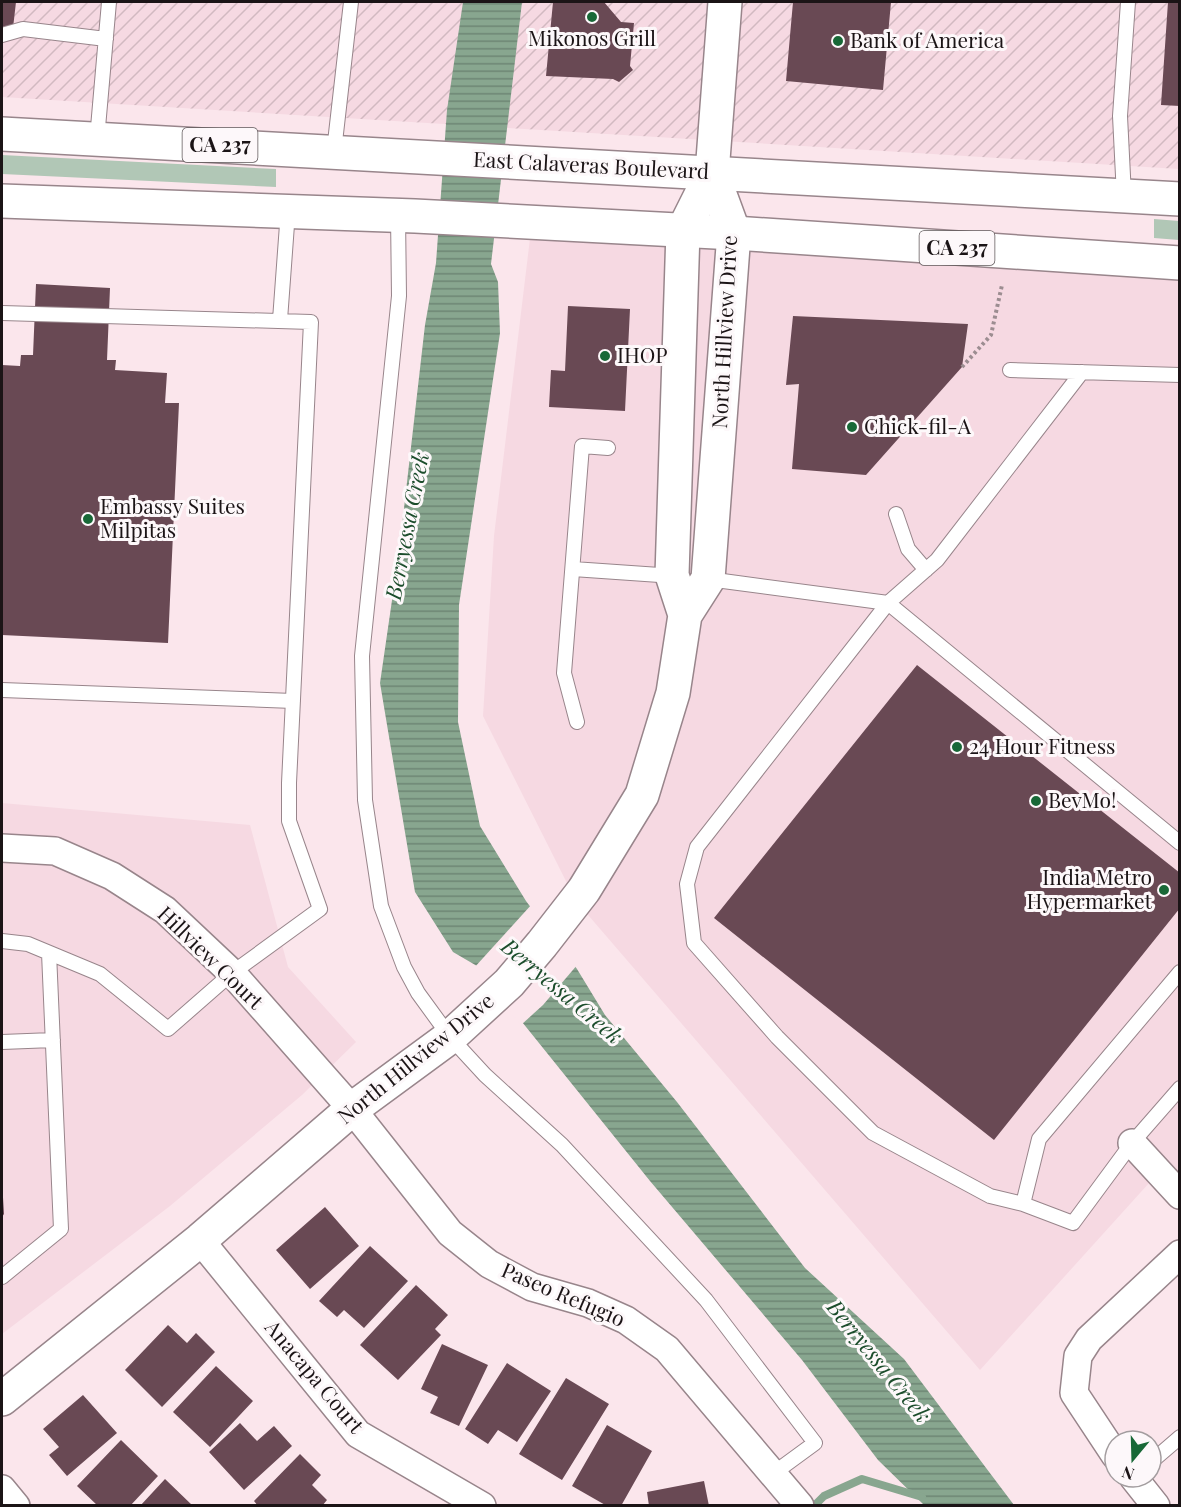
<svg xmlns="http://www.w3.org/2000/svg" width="1181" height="1507" font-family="'Playfair Display',serif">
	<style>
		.built { fill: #f6d9e2 }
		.industrial { fill: url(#industrial-furrows) }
		.green { fill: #b1c7b6 }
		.water { fill: url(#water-rules) }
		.pier { fill: #fbe6ec }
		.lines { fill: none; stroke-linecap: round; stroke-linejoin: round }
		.stream { stroke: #88a68f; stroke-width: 8 }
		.building { fill: #694954 }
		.service-casing { stroke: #98858b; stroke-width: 16 }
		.minor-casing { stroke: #98858b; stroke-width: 30 }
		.tertiary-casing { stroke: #98858b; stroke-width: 36 }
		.trunk-casing { stroke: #98858b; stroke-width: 36 }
		.path { stroke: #9c8d91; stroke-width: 4; stroke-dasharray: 3 3; stroke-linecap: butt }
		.service { stroke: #fff; stroke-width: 14 }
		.minor { stroke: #fff; stroke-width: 27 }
		.tertiary { stroke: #fff; stroke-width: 33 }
		.trunk { stroke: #fff; stroke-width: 33 }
		.poi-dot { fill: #186837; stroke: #fdf8fa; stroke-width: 2 }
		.labels { text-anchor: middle; stroke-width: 6; stroke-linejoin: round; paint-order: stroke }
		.shield { fill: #fdf8fa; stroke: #5f585a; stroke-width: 1.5 }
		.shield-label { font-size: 20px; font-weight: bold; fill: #1b1416 }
		.poi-label { font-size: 21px; fill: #1b1416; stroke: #fdf8fa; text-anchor: start }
		.street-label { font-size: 21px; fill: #1b1416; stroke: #fdf8fa }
		.water-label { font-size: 22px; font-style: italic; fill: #1c4d2c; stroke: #fdf8fa }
	</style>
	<defs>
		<pattern id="industrial-furrows" width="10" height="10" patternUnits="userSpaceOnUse" patternTransform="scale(1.5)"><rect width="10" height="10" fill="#f6d9e2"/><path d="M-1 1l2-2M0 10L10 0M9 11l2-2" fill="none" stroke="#d2b9c1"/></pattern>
		<pattern id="water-rules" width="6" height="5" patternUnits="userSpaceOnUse" patternTransform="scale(1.5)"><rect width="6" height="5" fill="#88a68f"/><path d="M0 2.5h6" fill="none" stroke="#6e8674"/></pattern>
	</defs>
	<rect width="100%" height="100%" fill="#fbe6ec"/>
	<path class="built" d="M 532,222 L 1179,263 L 1179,1195 L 1159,1172 L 980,1370 L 576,901 L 483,716 L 494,536 Z
		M 2,803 L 250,825 L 288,967 L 356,1042 L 302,1095 L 170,1206 L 2,1334 Z"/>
	<path class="industrial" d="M 2,2 L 1179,2 L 1179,169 L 2,97 Z"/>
	<path class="green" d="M 2,155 L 276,169 L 276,187 L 2,174 Z
		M 1154,219 L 1179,221 L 1179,240 L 1154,238 Z"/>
	<path class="water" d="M 463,2 L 522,2 L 491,264 L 498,282 L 500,333 L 459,605 L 458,722 L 480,826 L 526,901 L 577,969 L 605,1015 L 677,1102 L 805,1268 L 904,1359 L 1014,1505 L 924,1505 L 878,1460 L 802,1360 L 650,1181 L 477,966 L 453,952 L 415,892 L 380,683 L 399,552 L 425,325 L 436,263 L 447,110 Z"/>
	<path class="pier" d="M 532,904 L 578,964 L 543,1005 L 521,1025 L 474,968 Z"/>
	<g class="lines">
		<path class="stream" d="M 814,1506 L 824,1496 L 862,1479 L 922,1497"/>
	</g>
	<path class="building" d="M 2,2 L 16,2 L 13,28 L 2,27 Z
		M 553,2 L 604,2 L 621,22 L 634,23 L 630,66 L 633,70 L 619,82 L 613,79 L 546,76 Z
		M 793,2 L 891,2 L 883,90 L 786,81 Z
		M 1168,2 L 1180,2 L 1180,106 L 1161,105 Z
		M 36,284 L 110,288 L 107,360 L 116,360 L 115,370 L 167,373 L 165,403 L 179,403 L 168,643 L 2,635 L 2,365 L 20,366 L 21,355 L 33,355 Z
		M 568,306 L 630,309 L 625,411 L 549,407 L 551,370 L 565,371 Z
		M 793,316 L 968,324 L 962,367 L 866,475 L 792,469 L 799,384 L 786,385 Z
		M 917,665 L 1180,873 L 1180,908 L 994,1140 L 714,918 Z
		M 2,1181 L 4,1214 L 2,1217 Z
		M 325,1207 L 359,1246 L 310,1289 L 276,1250 Z
		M 370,1246 L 408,1281 L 364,1328 L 344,1310 L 337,1317 L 319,1301 Z
		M 416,1285 L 448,1315 L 435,1329 L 441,1335 L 398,1380 L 360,1345 Z
		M 168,1325 L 187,1343 L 196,1333 L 215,1352 L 162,1407 L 125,1370 Z
		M 442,1344 L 488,1365 L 459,1426 L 430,1413 L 438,1397 L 421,1389 Z
		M 507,1363 L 551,1391 L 517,1442 L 498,1430 L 488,1444 L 465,1429 Z
		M 216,1366 L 253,1401 L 210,1447 L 173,1412 Z
		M 566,1378 L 609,1404 L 562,1480 L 519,1454 Z
		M 83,1395 L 117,1433 L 67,1476 L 49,1455 L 59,1447 L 43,1429 Z
		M 240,1423 L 257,1441 L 274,1426 L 292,1446 L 244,1490 L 209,1452 Z
		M 607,1425 L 652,1451 L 621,1506 L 607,1506 L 572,1486 Z
		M 121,1440 L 158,1476 L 130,1506 L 98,1506 L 77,1486 Z
		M 300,1454 L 321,1475 L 312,1485 L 327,1500 L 322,1506 L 258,1506 L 254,1501 Z
		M 165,1479 L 193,1506 L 140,1506 Z
		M 704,1481 L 709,1506 L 649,1506 L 647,1492 Z"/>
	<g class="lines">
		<defs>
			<path id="service" d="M 2,35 L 23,29 L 106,39
				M 97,139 L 109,2
				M 334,151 L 351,2
				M 1124,196 L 1120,116 L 1128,2
				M 398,215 L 399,296 L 362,656 L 365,800 L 381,906 L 404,967 L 418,993 L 450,1037 L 485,1075 L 562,1145 L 706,1300 L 815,1443 L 774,1473
				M 2,313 L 311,322 L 289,783 L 289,821 L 320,909 L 232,973 L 168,1029 L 100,974 L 28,944 L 2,941
				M 280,320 L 288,211
				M 1010,370 L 1180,375
				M 1082,372 L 937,560 L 888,603 L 697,847 L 687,884 L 694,943 L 777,1037 L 873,1133 L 990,1196 L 1023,1204 L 1073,1223 L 1132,1143 L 1180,1088
				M 896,514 L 908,549 L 926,570
				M 573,569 L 674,576
				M 708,579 L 888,603 L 1180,843
				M 2,690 L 293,701
				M 577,722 L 564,673 L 582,446 L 608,448
				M 2,1042 L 53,1040
				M 1023,1204 L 1039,1139 L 1180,972
				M 2,1277 L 61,1229 L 49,953
				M 1151,1462 L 1180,1437"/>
			<path id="minor" d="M 2,848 L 55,851 L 112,876 L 165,910 L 232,973 L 352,1109 L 450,1233 L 489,1264 L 532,1287 L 588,1303 L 626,1320 L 667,1349 L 800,1506
				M 1132,1143 L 1180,1195
				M 200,1240 L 358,1434 L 482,1506
				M 1115,1455 L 1074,1393 L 1078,1356 L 1089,1339 L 1180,1254
				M 1133,1477 L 1156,1506
				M 2,1489 L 16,1506"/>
			<path id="tertiary" d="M 685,615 L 672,575 L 683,231 L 712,173 L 725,2
				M 2,1399 L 200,1240 L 352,1109 L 450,1037 L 509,983 L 542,944 L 584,890 L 642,795 L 673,693 L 685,615 L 708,579 L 734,233 L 712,173"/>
			<path id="trunk" d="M 2,134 L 1180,199
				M 2,201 L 415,216 L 734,233 L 1180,263"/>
		</defs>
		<use href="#service" class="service-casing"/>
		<use href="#minor" class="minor-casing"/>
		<use href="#tertiary" class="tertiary-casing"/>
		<use href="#trunk" class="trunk-casing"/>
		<path class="path" d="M 962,367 L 991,335 L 1002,285"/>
		<use href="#service" class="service"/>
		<use href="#minor" class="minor"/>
		<use href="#tertiary" class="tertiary"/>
		<use href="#trunk" class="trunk"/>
	</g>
	<g class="poi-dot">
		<circle cx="592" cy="17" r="6"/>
		<circle cx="838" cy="41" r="6"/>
		<circle cx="605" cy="356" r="6"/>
		<circle cx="852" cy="427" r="6"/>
		<circle cx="88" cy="519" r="6"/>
		<circle cx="957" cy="747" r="6"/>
		<circle cx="1036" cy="801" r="6"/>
		<circle cx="1164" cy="890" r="6"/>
	</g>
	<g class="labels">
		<g class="shield">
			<rect x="182.5" y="128" width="75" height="34" rx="4.5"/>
			<rect x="919.5" y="231" width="75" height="34" rx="4.5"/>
		</g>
		<g class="shield-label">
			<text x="220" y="152">CA 237</text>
			<text x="957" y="255">CA 237</text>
		</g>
		<g class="poi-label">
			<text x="592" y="46" text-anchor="middle">Mikonos Grill</text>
			<text x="850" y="48">Bank of America</text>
			<text x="617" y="363">IHOP</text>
			<text x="864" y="434">Chick-fil-A</text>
			<text x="100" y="514">Embassy Suites<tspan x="100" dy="24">Milpitas</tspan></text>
			<text x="969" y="754">24 Hour Fitness</text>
			<text x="1048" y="808">BevMo!</text>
			<text x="1152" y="885" text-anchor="end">India Metro<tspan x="1152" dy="24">Hypermarket</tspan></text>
		</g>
		<g class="street-label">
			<text transform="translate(591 166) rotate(3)" y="7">East Calaveras Boulevard</text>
			<text transform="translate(725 332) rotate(-87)" y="7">North Hillview Drive</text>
			<text transform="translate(210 958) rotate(44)" y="7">Hillview Court</text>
			<text transform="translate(416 1059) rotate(-39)" y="7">North Hillview Drive</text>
			<text transform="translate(563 1295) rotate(23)" y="7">Paseo Refugio</text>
			<text transform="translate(314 1377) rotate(50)" y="7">Anacapa Court</text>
		</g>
		<g class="water-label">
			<text transform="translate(407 526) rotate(-79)" y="8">Berryessa Creek</text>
			<text transform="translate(562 991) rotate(40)" y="8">Berryessa Creek</text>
			<text transform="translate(879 1361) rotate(51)" y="8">Berryessa Creek</text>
		</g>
	</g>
	<rect width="1181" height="1507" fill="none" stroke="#1b1416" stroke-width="6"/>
	<g transform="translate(1133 1459) rotate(199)"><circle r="28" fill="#fdf8fa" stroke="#a39d9f" stroke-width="1.5"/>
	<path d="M0-4.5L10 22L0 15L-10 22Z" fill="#186837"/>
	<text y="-9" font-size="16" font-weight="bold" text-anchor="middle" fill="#1b1416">N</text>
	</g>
</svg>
